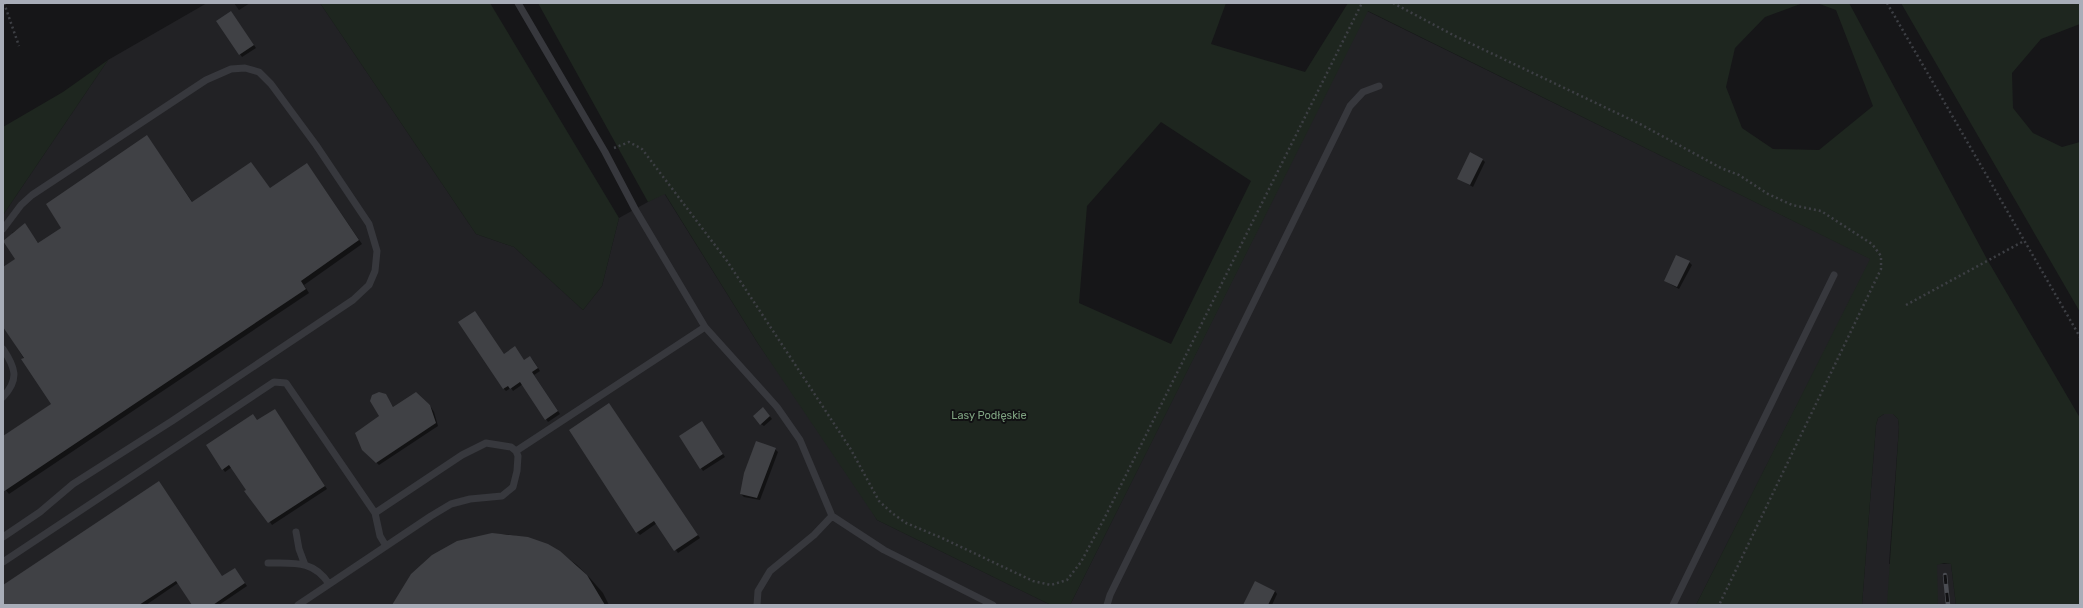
<svg xmlns="http://www.w3.org/2000/svg" width="2083" height="608" font-family="Rubik,sans-serif">
	<style>
		.built { fill: #222225 }
		.green { fill: #1e261f; fill-rule: evenodd }
		.shadow { fill: #0007 }
		.building { fill: #404145 }
		.lines { fill: none; stroke-linecap: round; stroke-linejoin: round }
		.path { stroke: #3d3f44; stroke-width: 2.5; stroke-dasharray: 2 3; stroke-linecap: butt }
		.service { stroke: #37383d; stroke-width: 7 }
		.rail-casing { stroke: #4a4c52; stroke-width: 4.5 }
		.rail { stroke: #111113; stroke-width: 3; stroke-dasharray: 9; stroke-linecap: butt }
		.labels { text-anchor: middle; stroke-width: 4; stroke-linejoin: round; paint-order: stroke }
		.park-label { font-size: 11px; fill: #7fa381; stroke: #111113 }
	</style>
	<rect width="100%" height="100%" fill="#161618"/>
	<path class="built" d="M 207,3 L 234,3 L 239,10 L 250,3 L 320,3 L 476,234 L 514,247 L 583,310 L 602,286 L 619,218 L 664,193 L 759,345 L 851,475 L 877,520 L 1051,605 L 3,605 L 3,215 L 108,60 Z
		M 1367,11 L 1871,259 L 1696,605 L 1070,605 Z
		M 1884,414 L 1893,414 L 1898,419 L 1899,427 L 1889,564 L 1951,564 L 1956,605 L 1862,605 L 1876,425 L 1878,418 Z"/>
	<path class="green" d="M 320,3 L 490,3 L 619,218 L 602,286 L 583,310 L 514,247 L 476,234 Z
		M 538,3 L 1226,3 L 1211,44 L 1305,72 L 1348,3 L 1803,3 L 1765,17 L 1735,48 L 1726,87 L 1742,128 L 1773,149 L 1819,150 L 1873,106 L 1836,10 L 1817,3 L 1849,3 L 1988,261 L 2080,418 L 2080,605 L 1956,605 L 1951,564 L 1944,563 L 1937,565 L 1938,605 L 1887,605 L 1899,427 L 1898,419 L 1893,414 L 1884,414 L 1878,418 L 1876,425 L 1862,605 L 1696,605 L 1870,259 L 1368,11 L 1070,605 L 1051,605 L 877,520 L 759,345 L 665,194 L 648,202 ZM 1161,122 L 1251,181 L 1171,344 L 1079,303 L 1087,206 Z
		M 1901,3 L 2080,3 L 2080,24 L 2041,39 L 2012,73 L 2013,108 L 2033,133 L 2062,147 L 2080,142 L 2080,312 Z
		M 108,60 L 3,215 L 3,127 L 63,92 Z"/>
	<path class="shadow" d="M 233,15 L 256,48 L 242,57 L 217,21 Z
		M 147,136 L 193,203 L 251,163 L 270,189 L 310,168 L 362,244 L 304,285 L 309,293 L 9,494 L 3,487 L 3,437 L 52,404 L 3,325 L 3,268 L 16,259 L 12,233 L 25,225 L 39,244 L 63,228 Z
		M 1483,160 L 1485,162 L 1473,187 L 1459,179 Z
		M 1689,262 L 1692,265 L 1679,289 L 1665,281 Z
		M 504,355 L 524,361 L 530,357 L 533,360 L 540,371 L 534,375 L 560,414 L 548,422 L 523,384 L 513,391 L 511,388 L 506,391 L 504,389 Z
		M 385,395 L 394,408 L 429,404 L 434,412 L 438,426 L 379,465 L 366,453 L 381,417 Z
		M 611,407 L 700,538 L 678,553 L 657,523 L 640,535 L 637,532 Z
		M 763,408 L 772,419 L 764,426 L 761,424 Z
		M 277,413 L 327,489 L 272,525 L 232,467 L 225,472 L 223,469 L 258,421 Z
		M 704,425 L 725,457 L 703,471 L 680,437 Z
		M 775,449 L 778,452 L 760,500 L 744,497 L 741,494 Z
		M 506,534 L 527,538 L 554,548 L 577,565 L 589,577 L 603,593 L 609,605 L 395,605 L 485,535 Z
		M 235,569 L 247,586 L 219,605 L 193,605 L 178,583 L 146,605 L 3,605 L 3,586 L 222,577 Z
		M 1275,591 L 1277,594 L 1272,605 L 1244,605 Z"/>
	<path class="building" d="M 231,11 L 254,45 L 239,55 L 216,21 Z
		M 147,135 L 192,202 L 251,162 L 270,188 L 307,163 L 359,240 L 301,281 L 306,289 L 3,492 L 3,436 L 51,404 L 21,359 L 24,358 L 3,327 L 3,267 L 15,259 L 3,241 L 25,223 L 38,243 L 61,228 L 46,204 Z
		M 1470,152 L 1483,159 L 1470,185 L 1457,179 Z
		M 1676,255 L 1690,261 L 1677,287 L 1664,281 Z
		M 475,311 L 504,354 L 515,346 L 524,360 L 530,356 L 538,368 L 532,372 L 558,411 L 545,420 L 520,382 L 510,389 L 508,386 L 503,389 L 458,322 Z
		M 379,392 L 386,394 L 393,407 L 416,392 L 430,405 L 436,423 L 376,463 L 362,450 L 355,433 L 379,416 L 370,401 L 372,395 Z
		M 609,403 L 698,535 L 674,551 L 654,521 L 636,533 L 569,430 Z
		M 763,407 L 770,416 L 760,425 L 753,416 Z
		M 275,409 L 325,486 L 268,523 L 244,491 L 246,490 L 229,465 L 222,470 L 206,445 L 253,414 L 257,420 Z
		M 702,421 L 723,454 L 700,469 L 679,436 Z
		M 756,441 L 776,448 L 757,498 L 740,494 L 744,473 Z
		M 159,481 L 222,576 L 235,568 L 245,583 L 213,605 L 192,605 L 176,581 L 139,605 L 3,605 L 3,585 Z
		M 492,533 L 528,537 L 548,544 L 560,551 L 587,575 L 605,605 L 392,605 L 411,574 L 432,555 L 457,541 Z
		M 1255,581 L 1275,591 L 1268,605 L 1243,605 Z"/>
	<g class="lines">
		<path class="path" d="M 4,3 L 19,46
			M 1393,3 L 1455,36 L 1640,124 L 1721,168 L 1739,175 L 1768,194 L 1792,205 L 1821,211 L 1872,244 L 1881,256 L 1881,269 L 1719,605
			M 1887,3 L 2080,337
			M 614,148 L 629,142 L 642,149 L 727,261 L 850,448 L 879,501 L 892,513 L 906,523 L 942,538 L 1033,581 L 1051,585 L 1067,580 L 1081,562 L 1104,519 L 1362,3
			M 1906,305 L 2024,241"/>
		<path class="service" d="M 518,3 L 605,152 L 635,209 L 705,327 L 777,407 L 800,440 L 832,516
			M 3,229 L 21,205 L 32,195 L 206,80 L 231,69 L 245,68 L 259,72 L 271,84 L 316,145 L 369,224 L 377,251 L 375,271 L 369,285 L 353,300 L 172,421 L 73,484 L 40,512 L 3,537
			M 3,349 C 15,367 20,379 3,397
			M 516,451 L 705,327
			M 296,532 L 299,549 L 305,565
			M 3,562 L 274,382 L 286,383 L 375,513
			M 268,563 C 294,563 314,560 329,584
			M 298,605 L 431,516 L 451,504 L 470,499 L 502,496 L 513,487 L 517,471 L 518,456 L 516,451 L 511,447 L 486,443 L 462,455 L 375,513 L 380,536 L 386,546
			M 757,605 L 758,591 L 770,571 L 814,535 L 832,516 L 884,550 L 993,605
			M 1107,605 L 1110,595 L 1350,106 L 1363,92 L 1379,86
			M 1673,605 L 1834,275"/>
		<defs>
			<path id="rail" d="M 1945,575 L 1948,605"/>
		</defs>
		<use href="#rail" class="rail-casing"/>
		<use href="#rail" class="rail"/>
	</g>
	<g class="labels">
		<g class="park-label">
			<text x="989" y="419">Lasy Podłęskie</text>
		</g>
	</g>
	<rect width="2083" height="608" fill="none" stroke="#a8adb8" stroke-width="8"/>
</svg>
